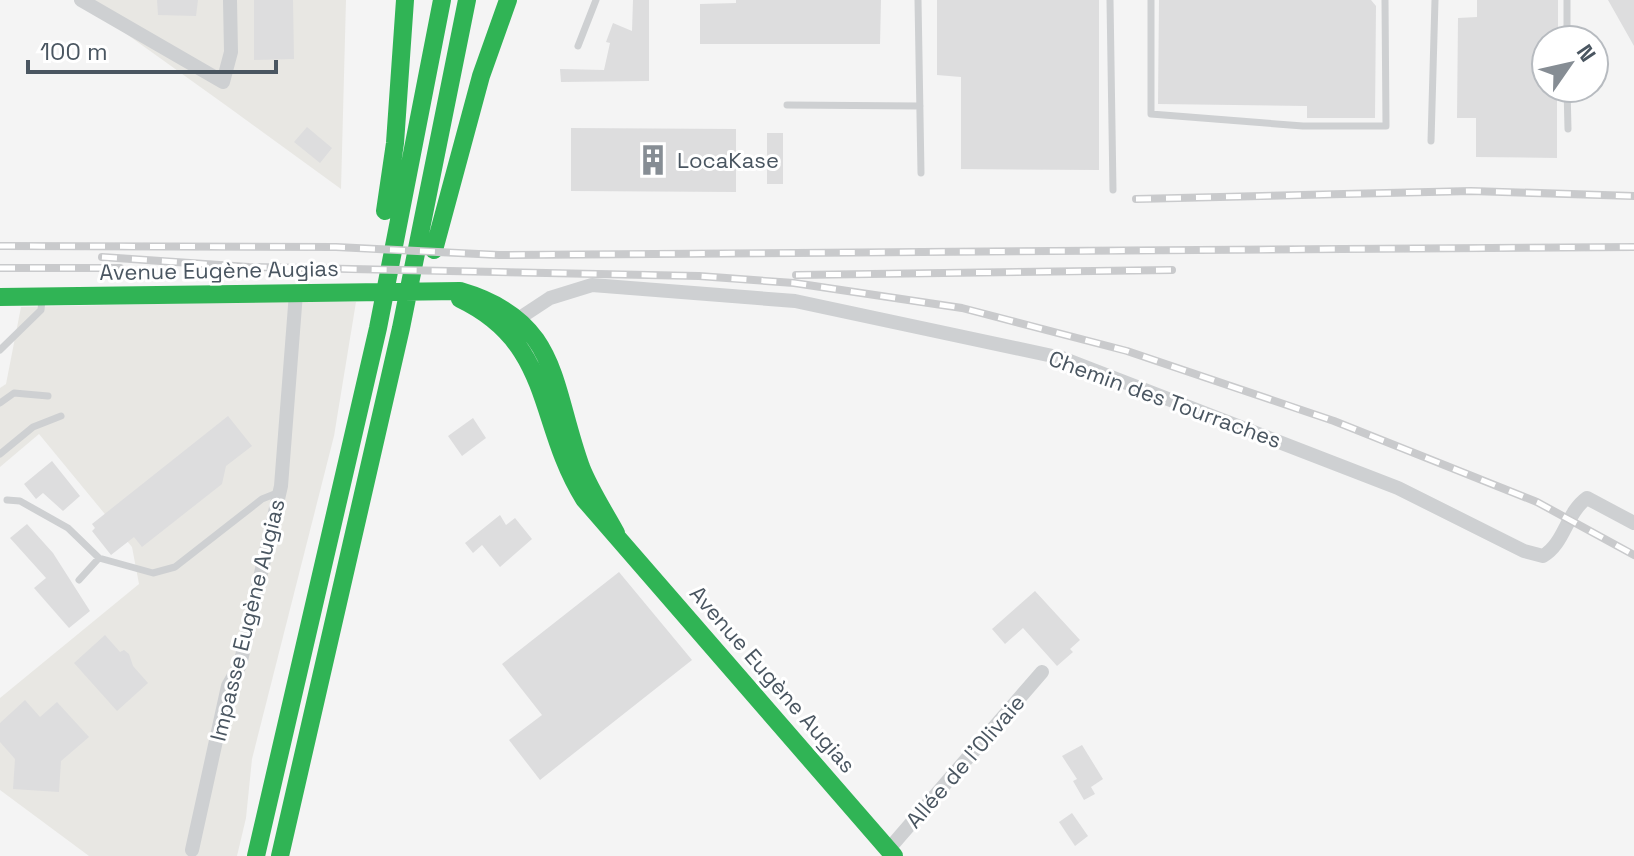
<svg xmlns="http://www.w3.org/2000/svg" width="1634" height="856" font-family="'Space Grotesk',sans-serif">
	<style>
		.commercial { fill: #e8e7e3 }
		.building { fill: #ddddde }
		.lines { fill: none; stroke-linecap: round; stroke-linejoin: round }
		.lane { stroke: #ced0d2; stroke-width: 7 }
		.street { stroke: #ced0d2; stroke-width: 14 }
		.fast { stroke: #30b455; stroke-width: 18 }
		.rail-casing { stroke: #c9cacc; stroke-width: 8 }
		.rail { stroke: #fff; stroke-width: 5; stroke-dasharray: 15; stroke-linecap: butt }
		.labels { text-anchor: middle; stroke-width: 6; stroke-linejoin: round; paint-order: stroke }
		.poi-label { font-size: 22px; fill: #4a5661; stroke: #fff; text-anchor: start }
		.street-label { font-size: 22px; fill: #4a5661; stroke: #fff }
	</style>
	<rect width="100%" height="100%" fill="#f4f4f4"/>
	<path class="commercial" d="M 79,0 L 346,0 L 341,189 L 231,109 Z
		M 285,301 L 356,302 L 334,436 L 252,759 L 246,818 L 237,856 L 89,856 L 0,790 L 0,698 L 139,584 L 132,547 L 39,434 L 0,467 L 0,388 L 6,384 L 21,307 Z"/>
	<path class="building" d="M 157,0 L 198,0 L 196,16 L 158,15 Z
		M 254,0 L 293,0 L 294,59 L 254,60 Z
		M 633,0 L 649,0 L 649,81 L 561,82 L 560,69 L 604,70 L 610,43 L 606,42 L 613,23 L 632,31 Z
		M 736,0 L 881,0 L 880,44 L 700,44 L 700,4 L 736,3 Z
		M 937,0 L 1099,0 L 1099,170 L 961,169 L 961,77 L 937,75 Z
		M 1159,0 L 1371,0 L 1376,6 L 1375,118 L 1307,118 L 1307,106 L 1158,104 Z
		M 1477,0 L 1558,0 L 1558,40 L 1546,40 L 1546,88 L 1557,88 L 1557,158 L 1476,157 L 1476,118 L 1457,118 L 1458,18 L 1477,17 Z
		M 1608,0 L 1634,0 L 1634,46 Z
		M 307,127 L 332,148 L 320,163 L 294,142 Z
		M 571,128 L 736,129 L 736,192 L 571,191 Z
		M 767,133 L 783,133 L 783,184 L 767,184 Z
		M 228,416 L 252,446 L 226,466 L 222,484 L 142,547 L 134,537 L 111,555 L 92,531 L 95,528 L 92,524 Z
		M 473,418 L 486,438 L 462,456 L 448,436 Z
		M 52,461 L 80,496 L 63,511 L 43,493 L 36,499 L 24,484 Z
		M 500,515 L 506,525 L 515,518 L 532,539 L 500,567 L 482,545 L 473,553 L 465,543 Z
		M 27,524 L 53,553 L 90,611 L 69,628 L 34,588 L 46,578 L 10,538 Z
		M 619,572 L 692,660 L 540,780 L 509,740 L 542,715 L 502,664 Z
		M 1035,591 L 1080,640 L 1070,649 L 1073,652 L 1057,666 L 1023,628 L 1005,644 L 992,629 Z
		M 105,635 L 120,652 L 124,650 L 129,654 L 133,666 L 148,683 L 117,711 L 74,663 Z
		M 25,700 L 40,717 L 57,702 L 89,737 L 61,761 L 59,792 L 13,789 L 15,759 L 0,742 L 0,723 Z
		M 1082,745 L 1103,779 L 1091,787 L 1095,794 L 1084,800 L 1073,781 L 1077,779 L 1062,756 Z
		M 1072,813 L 1088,836 L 1075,846 L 1059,822 Z"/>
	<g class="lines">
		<path class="lane" d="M 918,0 L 921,173
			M 1110,0 L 1113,190
			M 1151,0 L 1151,114 L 1303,126 L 1386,126 L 1385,0
			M 1567,0 L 1567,40
			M 578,46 L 596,0
			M 1567,88 L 1568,129
			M 787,105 L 920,106
			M 1431,141 L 1435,0
			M 0,350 L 41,310 L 42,299
			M 0,403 L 14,393 L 48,396
			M 0,454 L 33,427 L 61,416
			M 7,500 L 20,501 L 68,528 L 99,558 L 153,573 L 175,567 L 262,499 L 277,493
			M 79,580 L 99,558"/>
		<path class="street" d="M 81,0 L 223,82 L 231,52 L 230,0
			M 512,323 L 550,298 L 592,285 L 795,301 L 1062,358 L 1398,488 L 1524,551 L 1543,556 C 1565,543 1566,513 1587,498 L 1634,523
			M 192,850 L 228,686 L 240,665 L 281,486 L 296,293
			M 888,850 L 1042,672"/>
		<path class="fast" d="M 385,211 L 395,143 L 405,0
			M 434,250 L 481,76 L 508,0
			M 0,297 L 460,291 C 560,320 551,384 581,467 C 590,490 604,511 616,533
			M 460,299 C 554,344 536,422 584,499 L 894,856
			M 256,856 L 378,328 L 442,0
			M 280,856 L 401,328 L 467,0"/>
		<defs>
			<path id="rail" d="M 1136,199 L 1471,191 L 1634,196
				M 0,246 L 336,247 L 499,255 L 1634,247
				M 102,257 L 249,267 L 699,276 L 794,283 L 962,308 L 1127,351 L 1334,421 L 1537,502 L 1634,555
				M 0,268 L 120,268
				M 796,275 L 1172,270"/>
		</defs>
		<use href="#rail" class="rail-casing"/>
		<use href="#rail" class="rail"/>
	</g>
	<defs>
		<symbol id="building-bare" viewBox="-9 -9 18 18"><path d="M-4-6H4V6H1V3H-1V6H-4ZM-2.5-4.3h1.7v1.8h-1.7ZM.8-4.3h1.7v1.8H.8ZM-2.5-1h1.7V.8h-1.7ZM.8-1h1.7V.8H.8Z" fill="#868d94" stroke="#fff" stroke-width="2.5" paint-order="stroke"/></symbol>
	</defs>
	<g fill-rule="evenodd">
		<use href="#building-bare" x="631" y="138" width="44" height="44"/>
	</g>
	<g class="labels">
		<g class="poi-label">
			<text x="677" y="168">LocaKase</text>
		</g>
		<g class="street-label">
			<text transform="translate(219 270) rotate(-1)" y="8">Avenue Eugène Augias</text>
			<text transform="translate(1165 399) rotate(20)" y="8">Chemin des Tourraches</text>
			<text transform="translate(247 620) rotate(-76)" y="8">Impasse Eugène Augias</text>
			<text transform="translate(773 679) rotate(49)" y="8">Avenue Eugène Augias</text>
			<text transform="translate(965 761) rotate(-49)" y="8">Allée de l'Olivaie</text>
		</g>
	</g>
	<g transform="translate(1570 64) rotate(56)"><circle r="38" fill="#ffffff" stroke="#b7bbc0" stroke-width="2"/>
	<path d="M0-6L14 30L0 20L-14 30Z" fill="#868d94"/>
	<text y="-12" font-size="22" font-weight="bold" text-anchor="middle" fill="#4a5661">N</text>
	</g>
	<path d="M28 60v12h248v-12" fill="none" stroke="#4a5661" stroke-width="4"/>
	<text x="40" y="60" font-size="24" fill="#4a5661" stroke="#ffffff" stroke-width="6" paint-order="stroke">100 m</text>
</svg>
